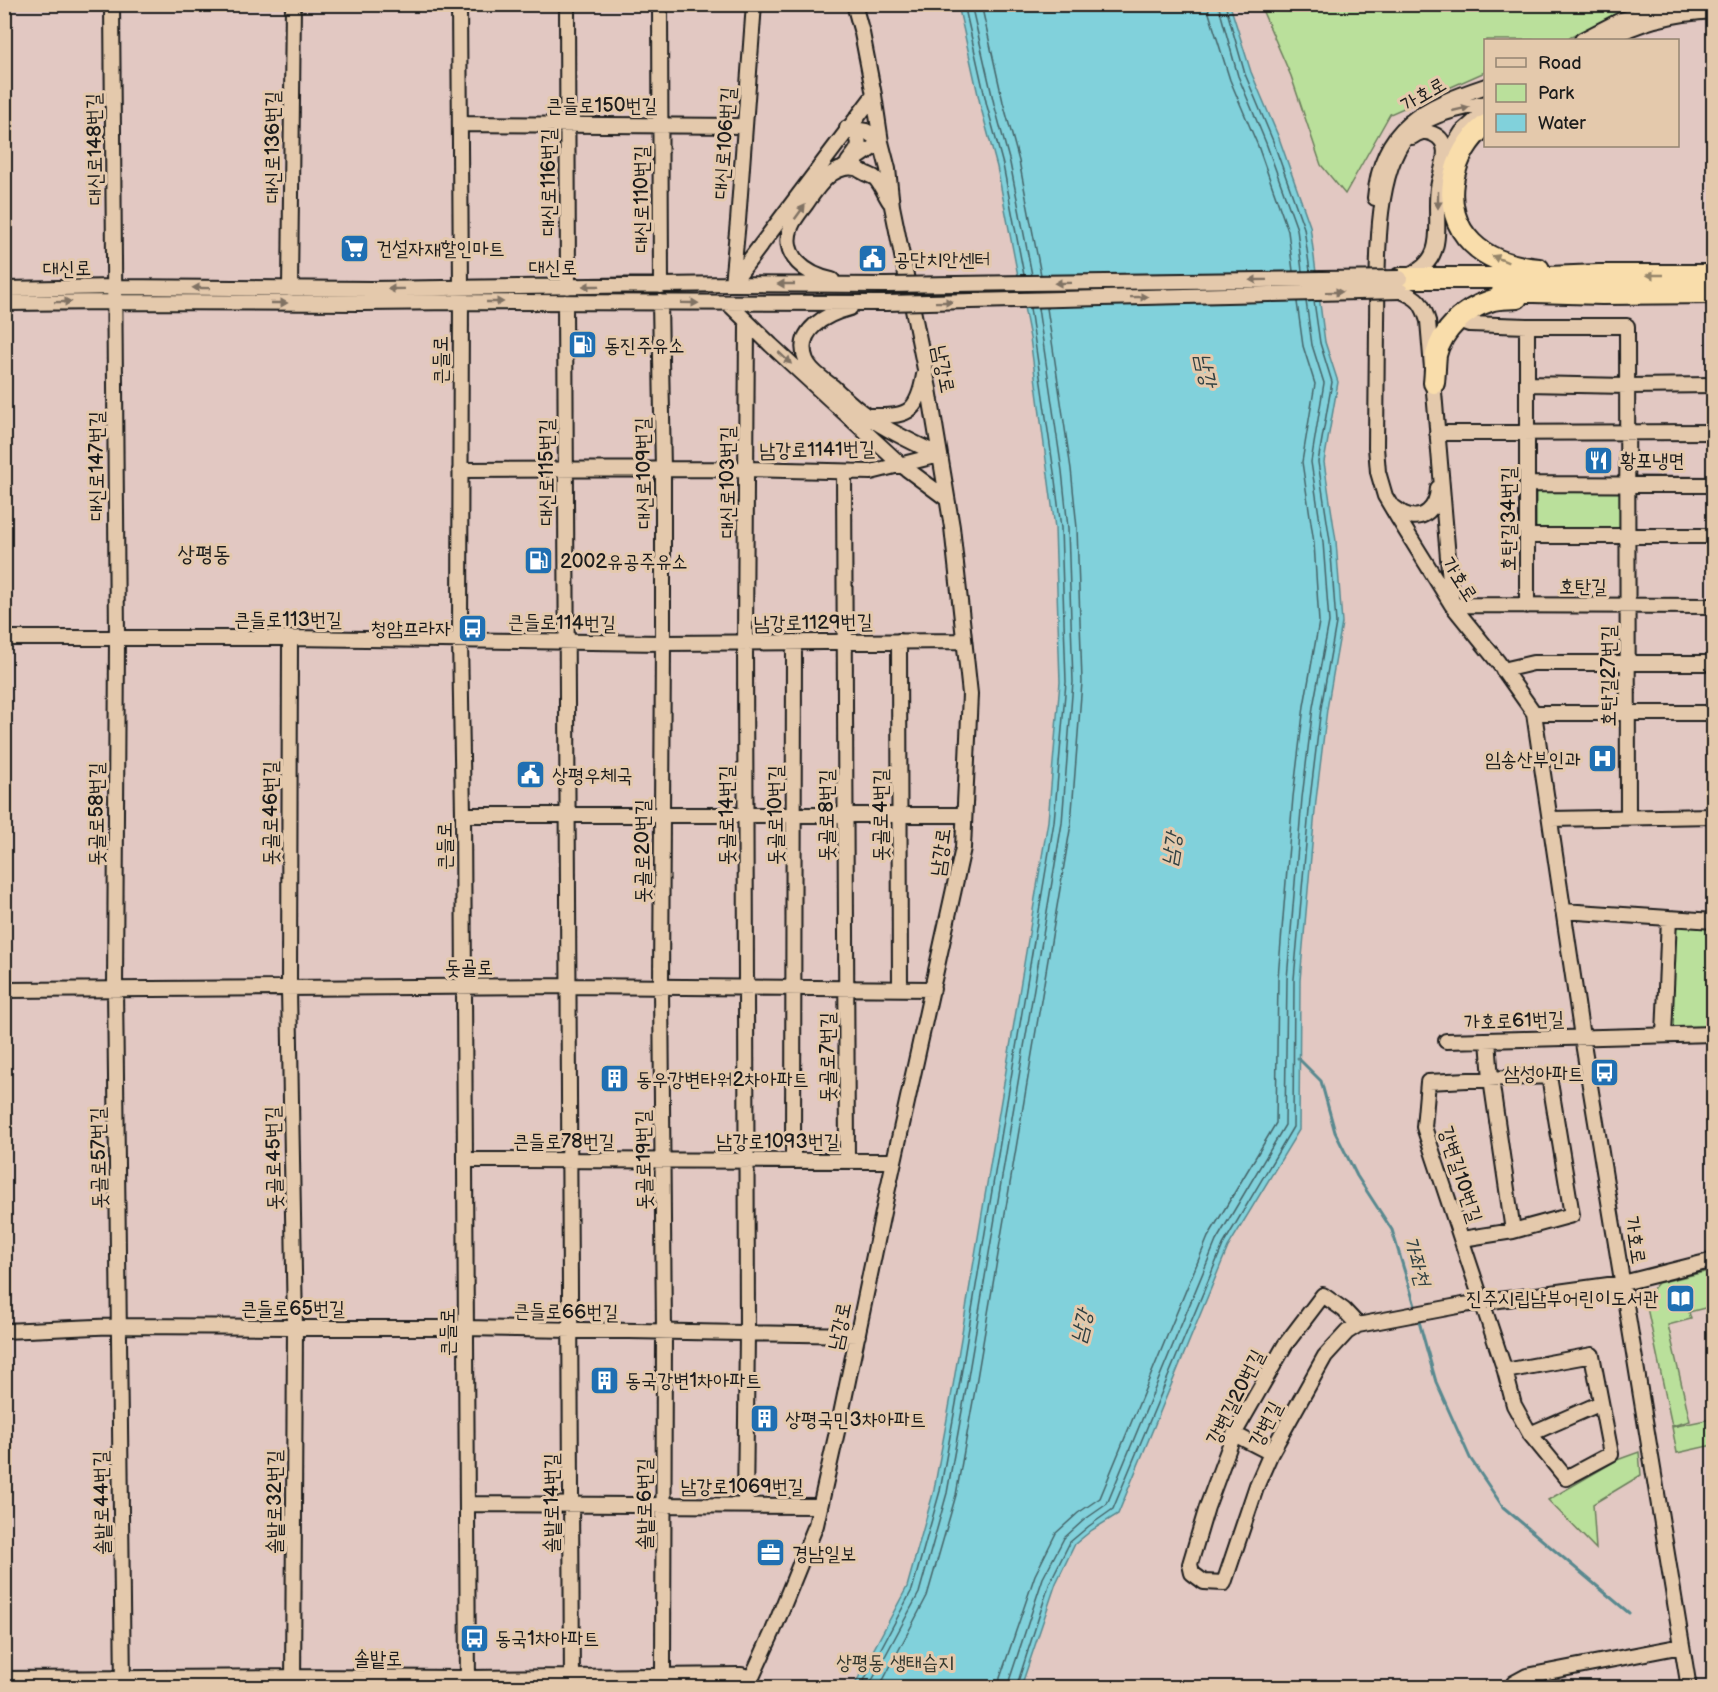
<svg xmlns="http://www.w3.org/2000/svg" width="1718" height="1692" font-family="'Balsamiq Sans','Poor Story',sans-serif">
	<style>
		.green { fill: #bae09b; stroke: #6b7e5c; stroke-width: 1.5 }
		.water { fill: #81d1db; stroke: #59898f; stroke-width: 1.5 }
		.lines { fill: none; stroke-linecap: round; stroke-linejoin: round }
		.shore { stroke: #446468; stroke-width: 1.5 }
		.stream { stroke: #59898f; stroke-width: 3 }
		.minor-casing { stroke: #1c1c1c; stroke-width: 18 }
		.highway-casing { stroke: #1c1c1c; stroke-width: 24 }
		.minor { stroke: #e4c9ac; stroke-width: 14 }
		.highway { stroke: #f9ddab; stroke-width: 20 }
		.minor-bridge-casing { stroke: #1c1c1c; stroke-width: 18; stroke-linecap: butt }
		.minor-bridge { stroke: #e4c9ac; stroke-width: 14 }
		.oneway { fill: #807264 }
		.oneway2 { fill: #96866b }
		.labels { text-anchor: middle; stroke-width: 6; stroke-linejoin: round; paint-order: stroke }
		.street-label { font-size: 20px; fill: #1c1c1c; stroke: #e4c9ac }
		.poi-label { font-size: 20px; fill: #1c1c1c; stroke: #e4c9ac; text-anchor: start }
		.park-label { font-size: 20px; fill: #34392f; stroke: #e4c9ac }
		.water-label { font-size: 21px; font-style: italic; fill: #304042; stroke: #e4c9ac }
		.quarter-label { font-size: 22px; fill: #1c1c1c; stroke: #e4c9ac }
	</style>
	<rect width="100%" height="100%" fill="#e2c8c2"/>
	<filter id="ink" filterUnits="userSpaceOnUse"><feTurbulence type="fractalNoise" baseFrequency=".0167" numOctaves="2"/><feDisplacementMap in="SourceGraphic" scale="12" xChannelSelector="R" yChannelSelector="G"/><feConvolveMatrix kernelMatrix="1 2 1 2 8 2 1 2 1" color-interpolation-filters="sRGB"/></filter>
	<g filter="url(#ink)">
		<path class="green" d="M 1260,5 L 1638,5 L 1565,40 L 1486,40 L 1485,72 L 1390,114 L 1345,194 L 1321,165 L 1291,76 Z
			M 1536,490 L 1624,490 L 1624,531 L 1536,532 Z
			M 1670,920 L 1713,923 L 1713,1031 L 1666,1033 Z
			M 1713,1270 L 1713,1306 L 1689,1312 L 1691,1319 L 1668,1325 L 1690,1421 L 1672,1426 L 1645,1298 L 1658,1283 Z
			M 1706,1420 L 1713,1420 L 1713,1445 L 1677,1453 L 1672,1427 Z
			M 1639,1452 L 1641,1475 L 1593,1504 L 1596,1549 L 1548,1500 L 1617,1460 Z"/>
		<path class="water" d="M 958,5 L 1230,5 L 1251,72 L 1279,138 L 1310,226 L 1325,342 L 1338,382 L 1324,462 L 1336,541 L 1342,623 L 1327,709 L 1316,800 L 1300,980 L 1299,1130 L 1228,1247 L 1118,1514 L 1092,1530 L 1075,1544 L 1056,1583 L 1021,1687 L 853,1688 L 907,1587 L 934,1490 L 953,1386 L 1048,821 L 1060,682 L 1055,528 L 1030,338 L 997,167 L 981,108 Z"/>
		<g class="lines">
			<path class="shore" d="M 964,4 L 987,106 L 1003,165 L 1024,275
				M 971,4 L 994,104 L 1010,163 L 1032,275
				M 981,4 L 1003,102 L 1019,161 L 1041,275
				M 1208,4 L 1209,13 L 1230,80 L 1258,146 L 1288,231 L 1293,271
				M 1218,4 L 1238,76 L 1266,143 L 1297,229 L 1302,271
				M 1225,4 L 1245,74 L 1273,141 L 1304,228 L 1310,271
				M 860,1688 L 912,1590 L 940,1491 L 959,1387 L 1054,822 L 1066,682 L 1061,528 L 1054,472 L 1030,308
				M 868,1688 L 919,1593 L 947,1493 L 966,1389 L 1062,823 L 1073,682 L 1068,528 L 1062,471 L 1038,308
				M 879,1688 L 927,1596 L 956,1495 L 975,1390 L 1071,824 L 1082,682 L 1077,528 L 1071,469 L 1047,308
				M 999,1688 L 1000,1678 L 1035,1575 L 1056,1533 L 1078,1513 L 1100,1498 L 1208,1237 L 1276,1123 L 1278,978 L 1293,797 L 1304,706 L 1319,622 L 1314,543 L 1302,462 L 1315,384 L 1303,346 L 1297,302
				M 1008,1688 L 1009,1681 L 1043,1578 L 1064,1538 L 1084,1520 L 1107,1504 L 1216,1241 L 1285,1125 L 1287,979 L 1302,798 L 1313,707 L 1329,622 L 1323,542 L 1311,462 L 1324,383 L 1312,345 L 1306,301
				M 1016,1688 L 1050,1582 L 1070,1542 L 1089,1526 L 1113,1509 L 1223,1245 L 1293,1127 L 1294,979 L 1310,799 L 1321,708 L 1336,623 L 1330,541 L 1318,462 L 1332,382 L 1320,343 L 1314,301"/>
			<path class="stream" d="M 1298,1058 L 1321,1081 L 1335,1132 L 1357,1176 L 1392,1230 L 1416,1309
				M 1418,1318 L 1436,1382 L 1470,1458 L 1503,1507 L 1629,1613"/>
			<defs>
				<path id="minor" d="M 112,4 L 117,638 L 115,989 L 123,1688
					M 459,4 L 461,287 L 460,640 L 463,815 L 468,1688
					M 567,4 L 568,287
					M 660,4 L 661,286
					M 1582,40 L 1621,20 L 1677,4
					M 1607,40 C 1639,21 1676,13 1714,11
					M 1486,103 C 1459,109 1425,114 1407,136 C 1373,177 1378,272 1377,323 C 1377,365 1376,406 1376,447 L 1378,472 L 1385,496 L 1398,518 L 1452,605 L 1498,662 L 1534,713 L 1582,1037 L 1689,1688
					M 460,124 L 745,126
					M 1445,159 L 1462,132 L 1486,111
					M 848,162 C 859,148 863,145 853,129
					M 843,168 L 881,142 L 866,131 L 847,128
					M 1375,198 C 1381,126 1424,107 1486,86
					M 1407,276 C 1450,259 1433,223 1438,188 C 1440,171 1455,143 1433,134 C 1425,130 1419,132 1412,137
					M 832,280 C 807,275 780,256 791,227 C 794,219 801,211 806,204 C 817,188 832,164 855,168 C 857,168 860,170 863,172 C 866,174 872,176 875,178 C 881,184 885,195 890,202
					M 733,282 L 874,95
					M 732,284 L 738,221 L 754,4
					M 4,289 L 115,287 L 371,289 L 732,284 L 886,285
					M 290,289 L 293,4
					M 1401,291 C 1418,298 1422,302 1428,321 L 1452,605 L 1714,606
					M 565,302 L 572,1688
					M 660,302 L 663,470 L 663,643 L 661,987 L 664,1332 L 663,1675
					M 4,303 L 115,302 L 362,303 L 460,302 L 886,303
					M 728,303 L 771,345 L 900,464 L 947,499
					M 850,308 C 827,314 794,330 806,360 C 810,371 823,379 832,386 C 843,396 854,407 867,416 C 889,432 915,443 939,455
					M 1458,320 L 1469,324 L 1527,326 L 1627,326 L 1628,818
					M 1527,384 L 1627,386 L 1714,385
					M 867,416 C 905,416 917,417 924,375
					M 1437,433 L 1714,432
					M 460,470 L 746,469 L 871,472 L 939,455
					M 844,472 L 847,1161
					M 1528,484 L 1714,485
					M 1392,506 C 1396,508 1400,512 1404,514 C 1424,523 1437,507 1438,488
					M 1527,536 L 1714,536
					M 1527,606 L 1527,326
					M 4,638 L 290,638 L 663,643 L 964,641
					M 290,638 L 289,988 L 295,1327 L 293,1688
					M 899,641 L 900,989
					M 1503,670 L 1533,663 L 1714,663
					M 1534,713 L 1714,713
					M 463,815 L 964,815
					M 1550,819 L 1714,816
					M 1563,911 L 1714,921
					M 4,990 L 569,986 L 933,989
					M 1664,1035 L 1669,918
					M 1488,1040 L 1491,1079 L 1513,1231
					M 1446,1041 L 1714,1034
					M 465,1160 L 894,1161
					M 793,1161 L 794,642
					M 1462,1239 L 1513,1231 L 1572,1215 L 1549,1076 L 1428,1082 L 1424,1127 L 1505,1371 L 1514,1405 L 1530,1434 L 1566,1478 L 1611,1454 L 1592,1355 L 1505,1371
					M 1358,1325 L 1344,1310 L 1323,1295 L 1285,1345 L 1234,1434 L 1207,1507 L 1190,1564 L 1192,1573 L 1204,1582 L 1224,1583 L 1257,1485 L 1271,1453 L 1325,1356 L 1347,1332 L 1358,1325 L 1463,1305 L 1623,1283 L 1714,1260
					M 4,1331 L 119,1326 L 466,1328 L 858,1335
					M 1234,1434 L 1271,1453
					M 1530,1434 L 1601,1403
					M 467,1504 L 820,1506
					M 745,1505 L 747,1334 L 745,643 L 747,322
					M 4,1679 L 293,1677 L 468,1678 L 741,1675 L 752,1678
					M 747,1688 L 773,1631 L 816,1525 L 841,1414 L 887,1193 L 963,848 L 970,694 L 952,527 L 929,389 L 892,206 L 888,169 L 881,142 L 874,95 L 862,33 L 854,4
					M 1511,1688 L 1514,1683 L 1527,1676 L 1682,1646"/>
				<path id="highway" d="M 1486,125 C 1451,151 1438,210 1472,243 C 1489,260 1516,267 1539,269
					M 1400,278 L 1524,278 L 1599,275 L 1714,275
					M 1502,291 L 1602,294 L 1714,293
					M 1434,383 C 1435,374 1435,364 1436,355 C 1442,330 1465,309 1490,301 C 1498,298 1509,299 1517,298"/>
			</defs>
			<use href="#minor" class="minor-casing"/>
			<use href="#highway" class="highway-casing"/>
			<use href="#minor" class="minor"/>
			<use href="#highway" class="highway"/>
			<defs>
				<path id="minor-bridge" d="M 886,285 L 1400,278
					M 886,303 L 1401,291"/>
			</defs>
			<use href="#minor-bridge" class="minor-bridge-casing"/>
			<use href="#minor-bridge" class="minor-bridge"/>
		</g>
		<defs><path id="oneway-solid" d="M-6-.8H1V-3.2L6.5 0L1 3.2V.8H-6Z" transform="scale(1.5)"/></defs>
		<g class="oneway">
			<use href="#oneway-solid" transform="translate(1461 109) rotate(-13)"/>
			<use href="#oneway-solid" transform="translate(1438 200) rotate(90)"/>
			<use href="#oneway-solid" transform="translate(800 212) rotate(-54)"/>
			<use href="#oneway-solid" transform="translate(1258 280) rotate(179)"/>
			<use href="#oneway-solid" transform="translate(1063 283) rotate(179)"/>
			<use href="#oneway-solid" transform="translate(786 284) rotate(-180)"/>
			<use href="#oneway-solid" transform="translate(591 286) rotate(180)"/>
			<use href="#oneway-solid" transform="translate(201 288) rotate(-179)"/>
			<use href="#oneway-solid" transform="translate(396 289) rotate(179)"/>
			<use href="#oneway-solid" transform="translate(1334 292) rotate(-1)"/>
			<use href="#oneway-solid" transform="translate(1139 297) rotate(-1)"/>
			<use href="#oneway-solid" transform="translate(63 302) rotate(-1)"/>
			<use href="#oneway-solid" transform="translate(495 302)"/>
			<use href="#oneway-solid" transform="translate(944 302) rotate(-1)"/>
			<use href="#oneway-solid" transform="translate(279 303)"/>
			<use href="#oneway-solid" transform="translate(690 303) rotate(1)"/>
			<use href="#oneway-solid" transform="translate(785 358) rotate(43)"/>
		</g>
		<g class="oneway2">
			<use href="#oneway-solid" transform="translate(1500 259) rotate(-158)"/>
			<use href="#oneway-solid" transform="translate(1655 275) rotate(-180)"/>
		</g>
	</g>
	<defs>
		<symbol id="supermarket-square" viewBox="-11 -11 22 22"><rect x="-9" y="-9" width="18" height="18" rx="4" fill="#1f6fb2" stroke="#e4c9ac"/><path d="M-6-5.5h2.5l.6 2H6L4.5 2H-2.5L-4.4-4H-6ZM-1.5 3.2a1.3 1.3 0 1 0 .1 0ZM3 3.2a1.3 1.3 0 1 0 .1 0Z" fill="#fff"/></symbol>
		<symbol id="civic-square" viewBox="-11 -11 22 22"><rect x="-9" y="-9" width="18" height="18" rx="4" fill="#1f6fb2" stroke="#e4c9ac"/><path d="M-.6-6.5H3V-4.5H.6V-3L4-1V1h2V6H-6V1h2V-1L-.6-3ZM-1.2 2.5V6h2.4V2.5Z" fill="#fff"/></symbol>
		<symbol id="fuel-square" viewBox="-11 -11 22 22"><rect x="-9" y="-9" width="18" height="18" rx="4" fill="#1f6fb2" stroke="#e4c9ac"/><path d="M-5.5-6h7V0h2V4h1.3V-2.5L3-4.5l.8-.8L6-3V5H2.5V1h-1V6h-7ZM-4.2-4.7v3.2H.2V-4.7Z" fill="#fff"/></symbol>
		<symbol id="restaurant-square" viewBox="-11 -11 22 22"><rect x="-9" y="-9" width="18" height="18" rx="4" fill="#1f6fb2" stroke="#e4c9ac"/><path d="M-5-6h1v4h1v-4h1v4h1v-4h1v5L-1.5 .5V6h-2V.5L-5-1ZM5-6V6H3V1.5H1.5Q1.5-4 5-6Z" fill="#fff"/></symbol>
		<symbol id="bus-square" viewBox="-11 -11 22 22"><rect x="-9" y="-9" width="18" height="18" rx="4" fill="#1f6fb2" stroke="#e4c9ac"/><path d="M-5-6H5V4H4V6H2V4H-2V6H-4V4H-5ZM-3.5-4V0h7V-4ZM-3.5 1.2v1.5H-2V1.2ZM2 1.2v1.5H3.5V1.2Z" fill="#fff"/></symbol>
		<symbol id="hospital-square" viewBox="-11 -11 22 22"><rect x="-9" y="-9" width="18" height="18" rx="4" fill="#1f6fb2" stroke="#e4c9ac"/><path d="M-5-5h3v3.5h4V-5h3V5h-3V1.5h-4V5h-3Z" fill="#fff"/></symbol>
		<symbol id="building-square" viewBox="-11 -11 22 22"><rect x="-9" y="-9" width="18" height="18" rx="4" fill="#1f6fb2" stroke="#e4c9ac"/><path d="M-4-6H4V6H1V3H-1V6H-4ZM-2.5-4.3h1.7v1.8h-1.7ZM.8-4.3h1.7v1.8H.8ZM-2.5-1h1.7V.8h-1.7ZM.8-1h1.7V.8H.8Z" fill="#fff"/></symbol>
		<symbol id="library-square" viewBox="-11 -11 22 22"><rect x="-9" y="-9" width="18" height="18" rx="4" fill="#1f6fb2" stroke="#e4c9ac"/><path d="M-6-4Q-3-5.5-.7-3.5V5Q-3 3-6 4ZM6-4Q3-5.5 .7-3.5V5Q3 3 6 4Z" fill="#fff"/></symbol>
		<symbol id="office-square" viewBox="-11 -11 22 22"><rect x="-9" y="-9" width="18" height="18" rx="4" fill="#1f6fb2" stroke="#e4c9ac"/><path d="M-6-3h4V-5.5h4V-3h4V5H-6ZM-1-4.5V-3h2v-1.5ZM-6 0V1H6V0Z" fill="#fff"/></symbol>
	</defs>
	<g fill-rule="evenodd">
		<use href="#supermarket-square" x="338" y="232" width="33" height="33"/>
		<use href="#civic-square" x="856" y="242" width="33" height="33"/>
		<use href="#fuel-square" x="566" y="328" width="33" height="33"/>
		<use href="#restaurant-square" x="1582" y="444" width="33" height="33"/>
		<use href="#fuel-square" x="522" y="544" width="33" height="33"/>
		<use href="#bus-square" x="456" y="612" width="33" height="33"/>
		<use href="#hospital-square" x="1586" y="742" width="33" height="33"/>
		<use href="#civic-square" x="514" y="758" width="33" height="33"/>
		<use href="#bus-square" x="1588" y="1056" width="33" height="33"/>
		<use href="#building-square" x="598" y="1062" width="33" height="33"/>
		<use href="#library-square" x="1664" y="1282" width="33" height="33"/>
		<use href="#building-square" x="588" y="1364" width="33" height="33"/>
		<use href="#building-square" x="748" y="1402" width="33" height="33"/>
		<use href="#office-square" x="754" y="1536" width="33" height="33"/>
		<use href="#bus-square" x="458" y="1622" width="33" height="33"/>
	</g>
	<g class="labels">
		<g class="street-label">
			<text transform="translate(1423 94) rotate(-30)" y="7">가호로</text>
			<text x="602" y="112">큰들로150번길</text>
			<text transform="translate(724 143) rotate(-86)" y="7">대신로106번길</text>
			<text transform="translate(272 147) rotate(-90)" y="7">대신로136번길</text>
			<text transform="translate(94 149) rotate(-91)" y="7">대신로148번길</text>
			<text transform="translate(548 182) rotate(-90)" y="7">대신로116번길</text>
			<text transform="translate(641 199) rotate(-90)" y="7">대신로110번길</text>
			<text x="553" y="274">대신로</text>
			<text transform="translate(67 268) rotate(-1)" y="7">대신로</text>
			<text transform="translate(440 360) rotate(-90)" y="7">큰들로</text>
			<text transform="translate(944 369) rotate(79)" y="7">남강로</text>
			<text transform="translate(817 449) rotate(-1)" y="7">남강로1141번길</text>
			<text transform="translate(96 466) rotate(-90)" y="7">대신로147번길</text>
			<text transform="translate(546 472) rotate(-90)" y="7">대신로115번길</text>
			<text transform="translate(643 473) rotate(-91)" y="7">대신로109번길</text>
			<text transform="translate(727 482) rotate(-90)" y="7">대신로103번길</text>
			<text transform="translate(1508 519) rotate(-90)" y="7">호탄길34번길</text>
			<text transform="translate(1460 579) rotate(57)" y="7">가호로</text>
			<text x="1583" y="593">호탄길</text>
			<text x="288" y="626">큰들로113번길</text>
			<text transform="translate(562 622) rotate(1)" y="7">큰들로114번길</text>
			<text transform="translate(813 622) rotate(-1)" y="7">남강로1129번길</text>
			<text transform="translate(1608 676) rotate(-90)" y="7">호탄길27번길</text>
			<text transform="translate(270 813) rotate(-90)" y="7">돗골로46번길</text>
			<text transform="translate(96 814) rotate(-90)" y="7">돗골로58번길</text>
			<text transform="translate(726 815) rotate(-90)" y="7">돗골로14번길</text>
			<text transform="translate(775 815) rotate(-90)" y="7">돗골로10번길</text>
			<text transform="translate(826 815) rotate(-90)" y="7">돗골로8번길</text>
			<text transform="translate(880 815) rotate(-90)" y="7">돗골로4번길</text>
			<text transform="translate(444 846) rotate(-90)" y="7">큰들로</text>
			<text transform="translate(642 851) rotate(-90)" y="7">돗골로20번길</text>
			<text transform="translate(940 852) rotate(-82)" y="7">남강로</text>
			<text x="469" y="974">돗골로</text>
			<text transform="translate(1514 1020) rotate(-2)" y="7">가호로61번길</text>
			<text transform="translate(827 1057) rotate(-90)" y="7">돗골로7번길</text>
			<text x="564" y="1148">큰들로78번길</text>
			<text x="778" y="1148">남강로1093번길</text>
			<text transform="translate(98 1158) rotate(-91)" y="7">돗골로57번길</text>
			<text transform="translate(273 1158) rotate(-91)" y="7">돗골로45번길</text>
			<text transform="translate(643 1160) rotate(-91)" y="7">돗골로19번길</text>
			<text transform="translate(1461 1174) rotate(72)" y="7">강변길10번길</text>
			<text transform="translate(1636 1240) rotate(81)" y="7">가호로</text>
			<text x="293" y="1315">큰들로65번길</text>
			<text transform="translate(566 1311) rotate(1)" y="7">큰들로66번길</text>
			<text transform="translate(839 1326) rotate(-78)" y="7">남강로</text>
			<text transform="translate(447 1332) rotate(-90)" y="7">큰들로</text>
			<text transform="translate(1235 1397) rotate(-63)" y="7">강변길20번길</text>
			<text transform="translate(1265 1424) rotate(-63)" y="7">강변길</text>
			<text x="742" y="1493">남강로1069번길</text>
			<text transform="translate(274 1502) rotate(-90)" y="7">솔밭로32번길</text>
			<text transform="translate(101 1503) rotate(-91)" y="7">솔밭로44번길</text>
			<text transform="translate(551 1503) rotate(-90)" y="7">솔밭로14번길</text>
			<text transform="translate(644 1504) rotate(-90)" y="7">솔밭로6번길</text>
			<text x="378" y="1665">솔밭로</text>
		</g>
		<g class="poi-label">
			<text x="376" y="255">건설자재할인마트</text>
			<text x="894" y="266">공단치안센터</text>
			<text x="604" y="352">동진주유소</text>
			<text x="1620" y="467">황포냉면</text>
			<text x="560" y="568">2002유공주유소</text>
			<text x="451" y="635" text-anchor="end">청암프라자</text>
			<text x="1581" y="766" text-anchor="end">임송산부인과</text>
			<text x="552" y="782">상평우체국</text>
			<text x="1584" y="1080" text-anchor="end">삼성아파트</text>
			<text x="636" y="1086">동우강변타워2차아파트</text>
			<text x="1659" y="1305" text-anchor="end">진주시립남부어린이도서관</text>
			<text x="625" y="1387">동국강변1차아파트</text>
			<text x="785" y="1426">상평국민3차아파트</text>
			<text x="792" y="1560">경남일보</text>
			<text x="495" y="1645">동국1차아파트</text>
		</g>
		<g class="park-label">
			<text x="895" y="1669">상평동 생태습지</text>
		</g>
		<g class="water-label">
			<text transform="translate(1206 370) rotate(78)" y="7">남강</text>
			<text transform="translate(1171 849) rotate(-81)" y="7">남강</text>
			<text transform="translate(1417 1261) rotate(74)" y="7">가좌천</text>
			<text transform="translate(1081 1326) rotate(-76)" y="7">남강</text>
		</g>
		<g class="quarter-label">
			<text x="204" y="561">상평동</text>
		</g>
	</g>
	<rect width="1718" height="1692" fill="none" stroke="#e4c9ac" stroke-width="24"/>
	<rect x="12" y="12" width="1694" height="1668" fill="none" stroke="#1c1c1c" stroke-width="2" filter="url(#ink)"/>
	<rect x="1484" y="39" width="195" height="108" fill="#e4c9ac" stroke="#948472" stroke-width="1.5"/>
	<rect x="1496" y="58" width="30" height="9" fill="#e4c9ac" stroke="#948472" stroke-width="1.5"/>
	<text x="1538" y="69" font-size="18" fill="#1c1c1c">Road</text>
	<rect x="1496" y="84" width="30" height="18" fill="#bae09b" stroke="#948472" stroke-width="1.5"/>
	<text x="1538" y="99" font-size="18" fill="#1c1c1c">Park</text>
	<rect x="1496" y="114" width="30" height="18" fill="#81d1db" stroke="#948472" stroke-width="1.5"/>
	<text x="1538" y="129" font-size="18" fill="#1c1c1c">Water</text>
</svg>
